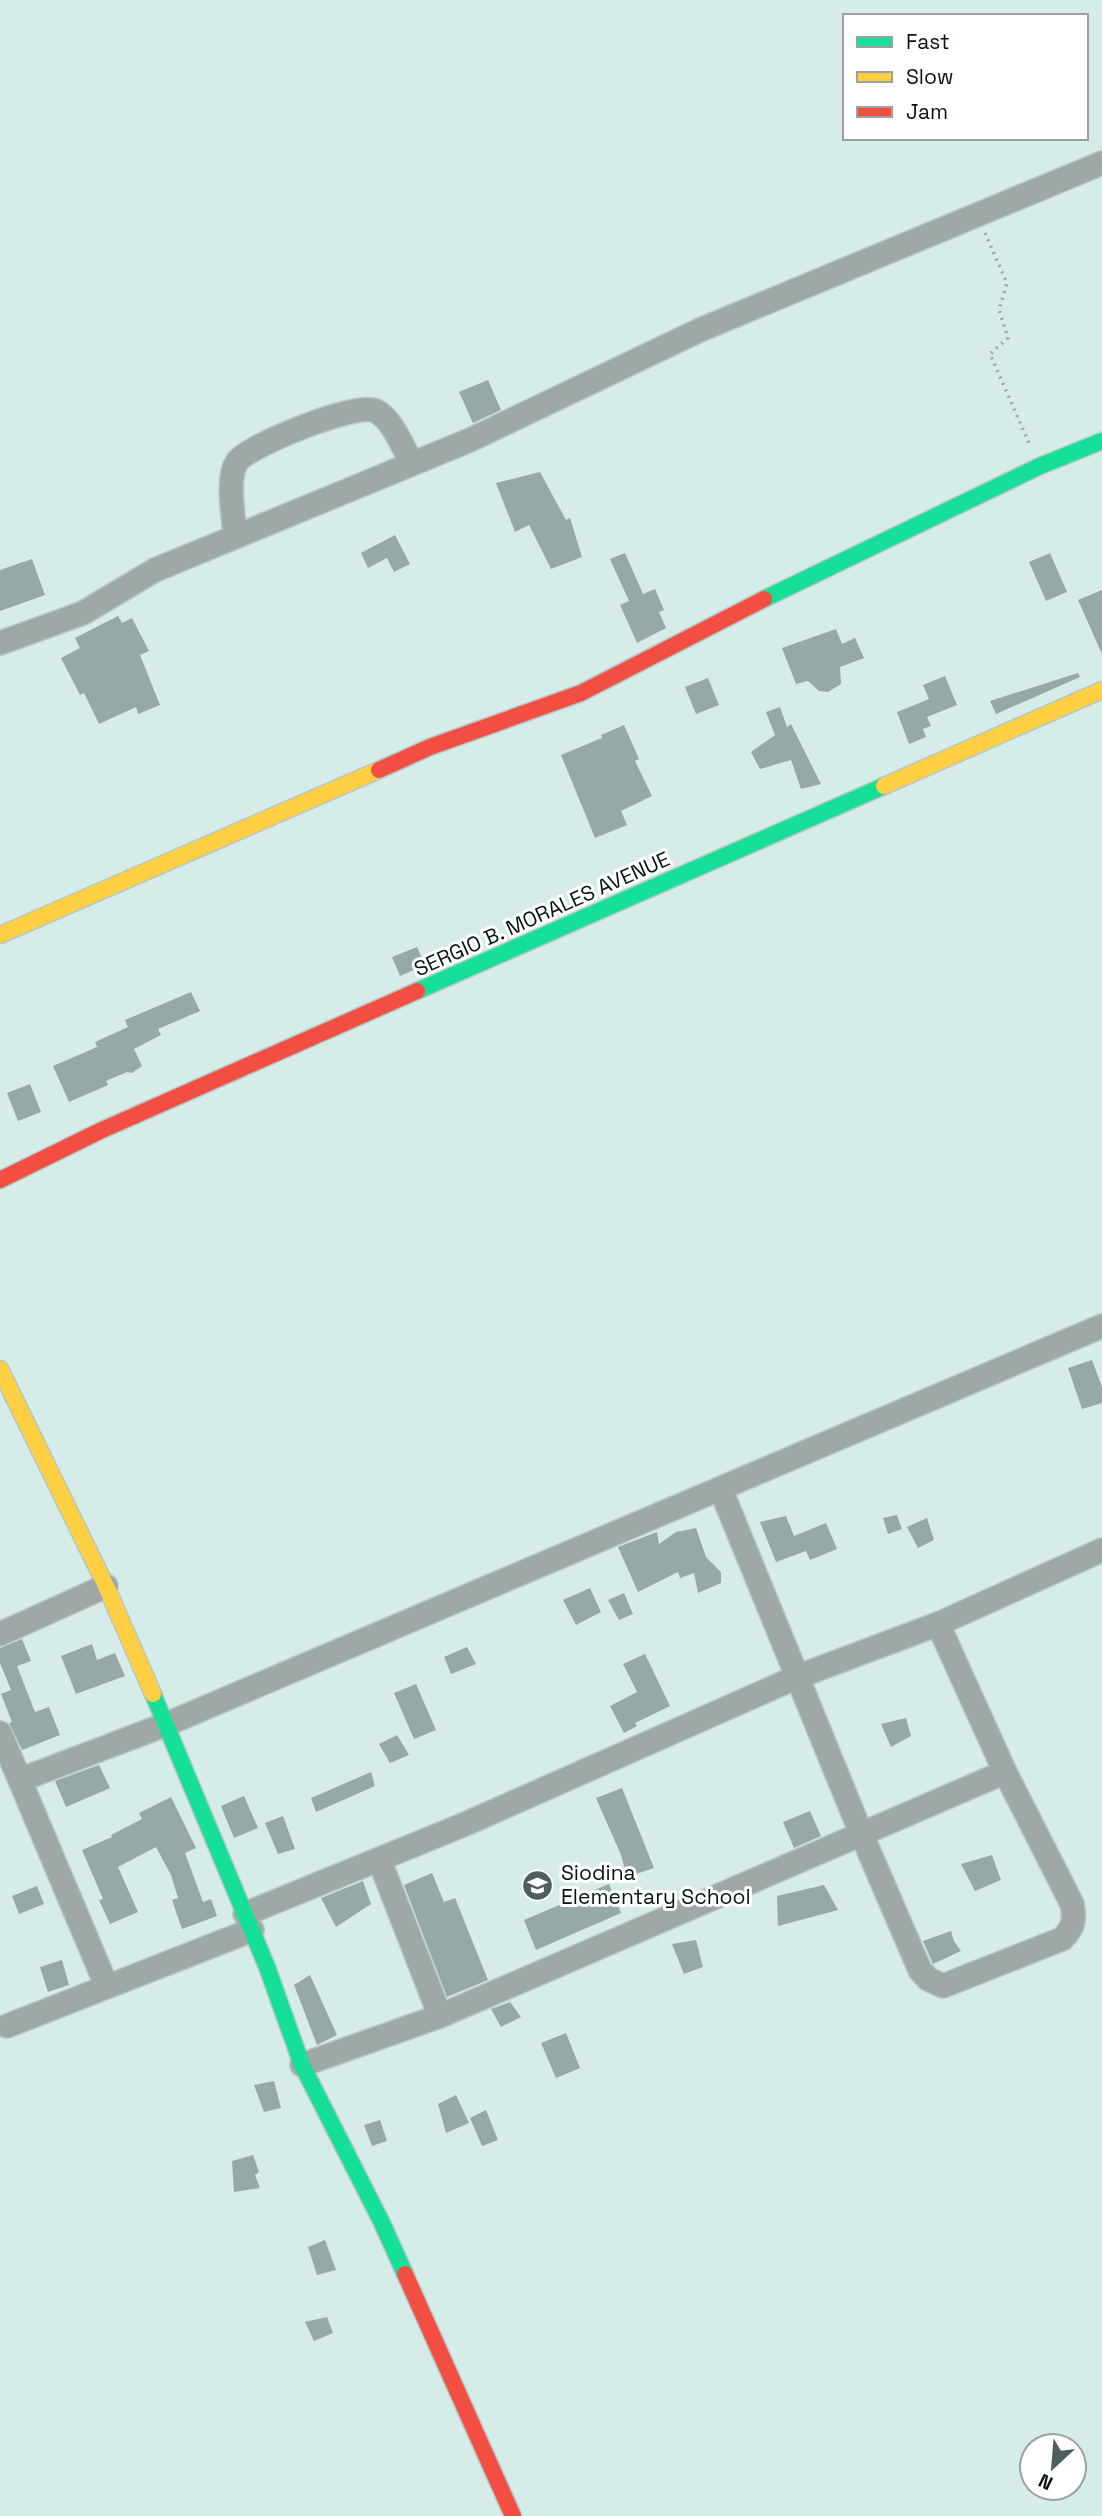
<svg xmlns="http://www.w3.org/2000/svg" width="1102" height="2516" font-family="'Space Grotesk',sans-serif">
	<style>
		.building { fill: #97a9a7 }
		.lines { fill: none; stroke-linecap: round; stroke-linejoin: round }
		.street-casing { stroke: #b5c8c5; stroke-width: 26 }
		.fast-casing { stroke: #b5c8c5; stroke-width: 19 }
		.slow-casing { stroke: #b5c8c5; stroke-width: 19 }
		.jam-casing { stroke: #b5c8c5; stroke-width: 19 }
		.path { stroke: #9fa9a8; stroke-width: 3.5; stroke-dasharray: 2 5; stroke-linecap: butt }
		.street { stroke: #9fa7a7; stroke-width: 23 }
		.fast { stroke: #16e098; stroke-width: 16 }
		.slow { stroke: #ffcf43; stroke-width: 16 }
		.jam { stroke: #f24e42; stroke-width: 16 }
		.labels { text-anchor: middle; stroke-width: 6; stroke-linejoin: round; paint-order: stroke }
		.street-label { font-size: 21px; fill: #051412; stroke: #fff }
		.poi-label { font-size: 21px; fill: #051412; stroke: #fff; text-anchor: start }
	</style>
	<rect width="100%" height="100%" fill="#d5ece9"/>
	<path class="building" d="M 488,380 L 501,410 L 473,423 L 459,392 Z
		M 540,472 L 566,520 L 570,518 L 582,557 L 551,569 L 529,525 L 515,532 L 496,483 Z
		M 395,535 L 410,564 L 394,572 L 387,558 L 368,568 L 361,553 Z
		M 625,553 L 643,594 L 655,589 L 664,610 L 659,612 L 666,628 L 637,643 L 620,605 L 629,601 L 610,559 Z
		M 1050,553 L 1067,592 L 1046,601 L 1029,562 Z
		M 32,559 L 45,595 L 0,611 L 0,570 Z
		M 1102,590 L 1102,654 L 1078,600 Z
		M 118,616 L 122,623 L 132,618 L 149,651 L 140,655 L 160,705 L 138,714 L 136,707 L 99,724 L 84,693 L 80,695 L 61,658 L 80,648 L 75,638 Z
		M 836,629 L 842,644 L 855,638 L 864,658 L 840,667 L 841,684 L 828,692 L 819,691 L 808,681 L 796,684 L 782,648 Z
		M 1078,673 L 1080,677 L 996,714 L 990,701 Z
		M 945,676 L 957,705 L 927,717 L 931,726 L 923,729 L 926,737 L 909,744 L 897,712 L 929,699 L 923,685 Z
		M 708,678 L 719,705 L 696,714 L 685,687 Z
		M 780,707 L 787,727 L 791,724 L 821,784 L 801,789 L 791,760 L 760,769 L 751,752 L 775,735 L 766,712 Z
		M 624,725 L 639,759 L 635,761 L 652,796 L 621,811 L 627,825 L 595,838 L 561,755 L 602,738 L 601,735 Z
		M 417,947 L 425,965 L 400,976 L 392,957 Z
		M 191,992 L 200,1011 L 158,1029 L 161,1035 L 134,1049 L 142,1066 L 132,1073 L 127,1072 L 106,1081 L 108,1085 L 69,1102 L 53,1066 L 97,1047 L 95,1042 L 128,1027 L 125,1020 Z
		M 30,1084 L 41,1112 L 18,1121 L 7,1093 Z
		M 1092,1360 L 1102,1387 L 1102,1403 L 1082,1409 L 1068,1368 Z
		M 897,1515 L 902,1529 L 888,1534 L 883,1518 Z
		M 786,1516 L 794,1536 L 826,1523 L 837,1549 L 810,1560 L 806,1551 L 776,1562 L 760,1522 Z
		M 927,1518 L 934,1540 L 918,1548 L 907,1527 Z
		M 696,1528 L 706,1557 L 721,1572 L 721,1583 L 698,1593 L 694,1573 L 680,1578 L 678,1572 L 638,1592 L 618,1547 L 657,1532 L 659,1544 L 676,1532 Z
		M 590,1588 L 601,1612 L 576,1625 L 563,1600 Z
		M 624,1593 L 633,1614 L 619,1620 L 608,1600 Z
		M 22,1639 L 31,1661 L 17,1666 L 35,1712 L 49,1707 L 60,1735 L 22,1750 L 9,1723 L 12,1722 L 1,1694 L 11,1690 L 0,1663 L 0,1648 Z
		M 92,1644 L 97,1660 L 115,1653 L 125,1676 L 76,1694 L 61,1656 Z
		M 467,1647 L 476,1664 L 451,1674 L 444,1657 Z
		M 645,1654 L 670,1706 L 635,1723 L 637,1726 L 624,1733 L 610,1706 L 637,1692 L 623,1664 Z
		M 416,1684 L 436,1730 L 414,1739 L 394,1693 Z
		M 906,1718 L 911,1736 L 891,1747 L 881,1724 Z
		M 397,1735 L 409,1755 L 390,1763 L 379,1744 Z
		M 99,1765 L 110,1788 L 66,1807 L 55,1781 Z
		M 371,1772 L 375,1786 L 316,1812 L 311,1798 Z
		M 622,1788 L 654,1868 L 627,1877 L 621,1855 L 596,1798 Z
		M 244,1796 L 258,1828 L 234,1838 L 221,1806 Z
		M 171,1797 L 196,1848 L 185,1853 L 203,1902 L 211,1899 L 217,1916 L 182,1929 L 172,1900 L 178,1898 L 171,1875 L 156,1847 L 118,1867 L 138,1912 L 110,1924 L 99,1900 L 103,1899 L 82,1850 L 112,1837 L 111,1835 L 142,1819 L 139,1813 Z
		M 810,1811 L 821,1836 L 794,1848 L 783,1822 Z
		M 283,1816 L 295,1849 L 278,1854 L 265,1823 Z
		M 992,1855 L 1001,1880 L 975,1891 L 961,1864 Z
		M 432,1873 L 444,1902 L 455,1898 L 488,1980 L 447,1997 L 404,1885 Z
		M 363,1881 L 371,1904 L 336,1927 L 321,1898 Z
		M 609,1884 L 621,1913 L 536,1950 L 524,1920 Z
		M 824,1885 L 838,1910 L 778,1926 L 777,1896 Z
		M 37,1886 L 44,1904 L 19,1914 L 12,1896 Z
		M 951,1931 L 954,1941 L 961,1951 L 933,1964 L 923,1941 Z
		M 696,1940 L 703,1967 L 684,1974 L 672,1944 Z
		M 62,1960 L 69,1985 L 48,1992 L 40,1967 Z
		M 310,1975 L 337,2035 L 317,2045 L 294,1985 Z
		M 510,2002 L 521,2017 L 501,2027 L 491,2009 Z
		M 566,2033 L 580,2068 L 556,2078 L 541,2043 Z
		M 274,2081 L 281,2108 L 264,2112 L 254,2085 Z
		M 456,2095 L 469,2123 L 446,2133 L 438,2104 Z
		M 486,2110 L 498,2140 L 482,2146 L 470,2118 Z
		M 380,2120 L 387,2141 L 372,2146 L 364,2125 Z
		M 253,2155 L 259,2172 L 255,2175 L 260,2188 L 234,2192 L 232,2161 Z
		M 325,2240 L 336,2270 L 317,2275 L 308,2247 Z
		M 327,2317 L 333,2333 L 314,2341 L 305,2322 Z"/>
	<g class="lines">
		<defs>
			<path id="street" d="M 235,537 C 234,517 226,478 237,462 C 248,445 359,401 376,411 C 393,420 403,448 412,464
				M 0,643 L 83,613 L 155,570 L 470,440 L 700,330 L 1102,163
				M 721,1490 L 861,1833 L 920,1970 L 928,1979 L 943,1986 L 1062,1939 C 1074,1927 1075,1920 1072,1904 L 1005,1772 L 938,1624
				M 0,1634 L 106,1586
				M 0,1733 L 107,1987
				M 20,1780 L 167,1724 L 1102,1326
				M 379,1859 L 440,2016
				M 245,1914 L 463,1825 L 797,1677 L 938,1624 L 1102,1550
				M 7,2026 L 252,1930
				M 302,2065 L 440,2016 L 1005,1772"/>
			<path id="fast" d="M 764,599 L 1040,466 L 1102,441
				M 417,991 L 884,786
				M 153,1694 L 267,1967 L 302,2065 L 382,2223 L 405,2274"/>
			<path id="slow" d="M 884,786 L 1102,690
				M 0,935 L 379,770
				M 0,1369 L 106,1586 L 153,1694"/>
			<path id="jam" d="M 379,770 L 430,747 L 581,693 L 764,599
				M 0,1180 L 102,1130 L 417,991
				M 405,2274 L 513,2516"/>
		</defs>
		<use href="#street" class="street-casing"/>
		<use href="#fast" class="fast-casing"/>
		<use href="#slow" class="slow-casing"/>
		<use href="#jam" class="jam-casing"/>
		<path class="path" d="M 985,233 L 1007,283 L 999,310 L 1008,338 L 990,354 L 1029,443"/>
		<use href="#street" class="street"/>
		<use href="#fast" class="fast"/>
		<use href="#slow" class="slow"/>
		<use href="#jam" class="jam"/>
	</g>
	<defs>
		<symbol id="school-disc" viewBox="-11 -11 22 22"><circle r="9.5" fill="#4e605d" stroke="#fff"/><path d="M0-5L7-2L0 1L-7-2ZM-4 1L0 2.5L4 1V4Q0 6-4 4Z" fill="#fff"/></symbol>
	</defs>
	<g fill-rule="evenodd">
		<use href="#school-disc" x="520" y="1868" width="35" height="35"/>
	</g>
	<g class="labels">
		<g class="street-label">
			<text transform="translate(542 914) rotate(-24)" y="7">SERGIO B. MORALES AVENUE</text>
		</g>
		<g class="poi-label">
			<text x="561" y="1880">Siodina<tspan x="561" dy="24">Elementary School</tspan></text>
		</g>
	</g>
	<rect x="843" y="14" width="245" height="126" fill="#ffffff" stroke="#9ba1a0" stroke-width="2"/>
	<rect x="857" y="37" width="35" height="10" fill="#16e098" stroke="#9ba1a0" stroke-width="2"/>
	<text x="906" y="49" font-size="21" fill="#051412">Fast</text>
	<rect x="857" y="72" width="35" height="10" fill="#ffcf43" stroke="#9ba1a0" stroke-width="2"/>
	<text x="906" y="84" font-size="21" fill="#051412">Slow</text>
	<rect x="857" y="107" width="35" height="10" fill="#f24e42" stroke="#9ba1a0" stroke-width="2"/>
	<text x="906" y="119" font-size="21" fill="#051412">Jam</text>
	<g transform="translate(1053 2467) rotate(206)"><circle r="33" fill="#ffffff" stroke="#9ba1a0" stroke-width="2"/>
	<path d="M0-5L12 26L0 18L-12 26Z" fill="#4e605d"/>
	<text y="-10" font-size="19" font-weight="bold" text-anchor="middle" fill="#051412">N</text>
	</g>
</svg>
